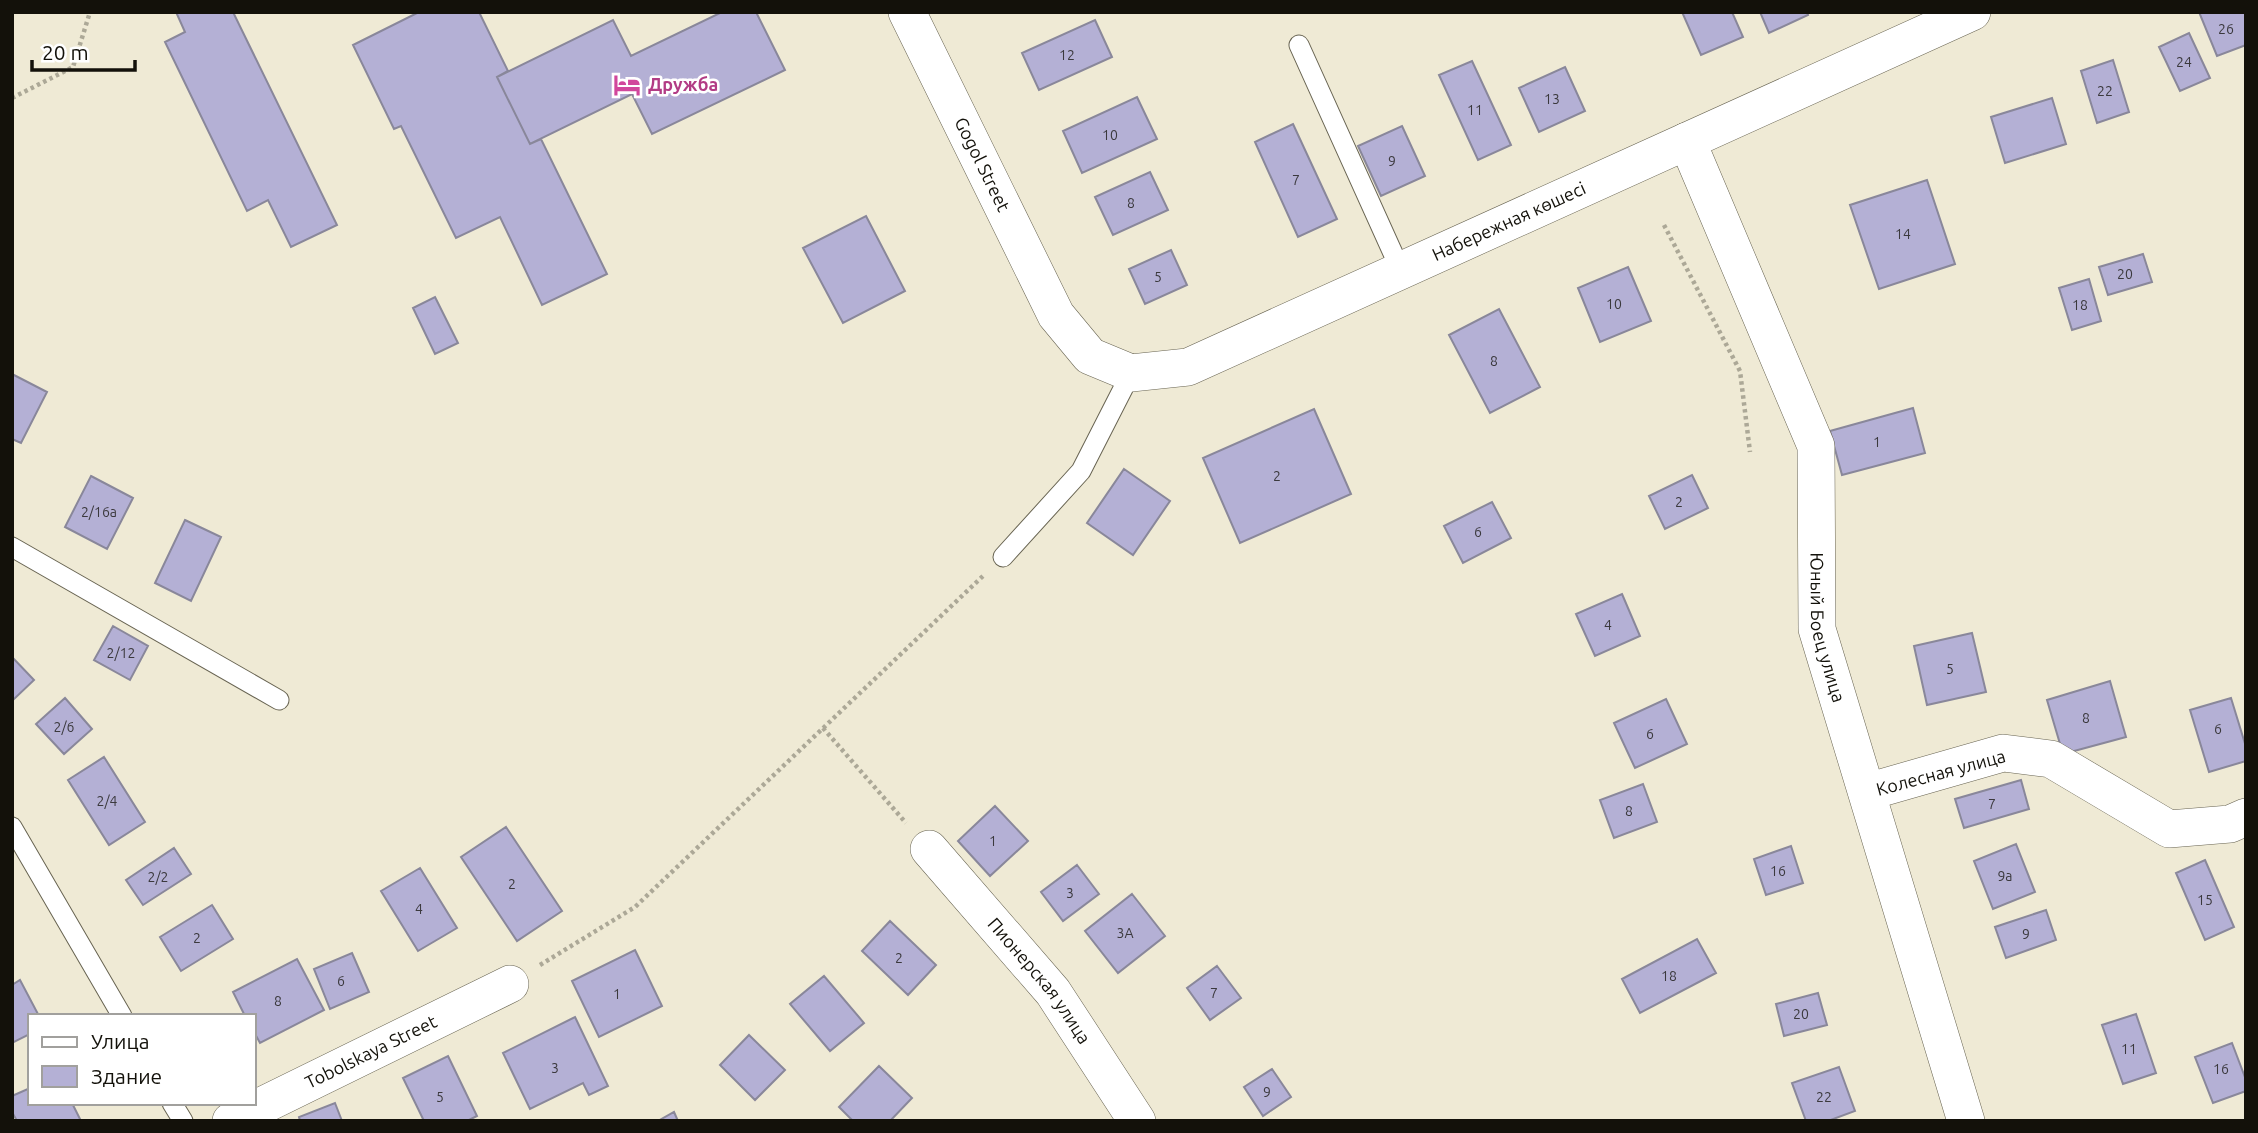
<svg xmlns="http://www.w3.org/2000/svg" width="2258" height="1133" font-family="Ubuntu,sans-serif">
	<style>
		.building { fill: #b4b0d5; stroke: #89879a; stroke-width: 2 }
		.lines { fill: none; stroke-linecap: round; stroke-linejoin: round }
		.service-casing { stroke: #686452; stroke-width: 21 }
		.minor-casing { stroke: #686452; stroke-width: 38 }
		.path { stroke: #aca897; stroke-width: 4.5; stroke-dasharray: 3.5 3.5; stroke-linecap: butt }
		.service { stroke: #fff; stroke-width: 19 }
		.minor { stroke: #fff; stroke-width: 37 }
		.labels { text-anchor: middle; stroke-width: 5; stroke-linejoin: round; paint-order: stroke }
		.number-label { font-size: 14px; fill: #3b393d }
		.hotel-label { font-size: 18px; font-weight: bold; fill: #b23c85; stroke: #fff; text-anchor: start }
		.street-label { font-size: 18px; fill: #13110a; stroke: #fff }
	</style>
	<rect width="100%" height="100%" fill="#efead5"/>
	<path class="building" d="M 176,12 L 233,12 L 337,225 L 291,247 L 268,200 L 247,211 L 165,42 L 185,32 Z
		M 419,12 L 479,12 L 508,71 L 497,77 L 530,144 L 541,139 L 607,274 L 542,305 L 500,217 L 456,238 L 401,126 L 394,129 L 353,45 Z
		M 722,12 L 756,12 L 785,70 L 652,134 L 632,94 L 530,144 L 497,77 L 613,20 L 631,56 Z
		M 1682,12 L 1732,12 L 1743,37 L 1701,55 Z
		M 1760,12 L 1807,12 L 1808,15 L 1769,33 Z
		M 2199,12 L 2246,12 L 2246,45 L 2217,56 Z
		M 1095,20 L 1112,57 L 1039,90 L 1022,53 Z
		M 2189,33 L 2210,78 L 2180,91 L 2159,47 Z
		M 2113,60 L 2129,112 L 2097,123 L 2081,71 Z
		M 1472,61 L 1511,145 L 1478,160 L 1439,75 Z
		M 1565,67 L 1585,111 L 1539,132 L 1519,88 Z
		M 1137,97 L 1157,139 L 1082,173 L 1063,131 Z
		M 2052,98 L 2066,144 L 2005,163 L 1991,117 Z
		M 1293,124 L 1337,219 L 1298,237 L 1255,142 Z
		M 1402,126 L 1425,176 L 1381,196 L 1358,146 Z
		M 1150,172 L 1168,210 L 1113,235 L 1095,197 Z
		M 1927,180 L 1955,264 L 1879,289 L 1850,205 Z
		M 866,216 L 905,291 L 843,323 L 803,248 Z
		M 1171,250 L 1187,285 L 1145,304 L 1129,269 Z
		M 2143,254 L 2152,282 L 2108,295 L 2099,267 Z
		M 1628,267 L 1651,321 L 1600,342 L 1578,288 Z
		M 2089,279 L 2101,321 L 2072,330 L 2059,288 Z
		M 435,297 L 458,343 L 435,354 L 413,308 Z
		M 1499,309 L 1540,387 L 1490,413 L 1449,335 Z
		M 12,374 L 47,392 L 21,443 L 12,439 Z
		M 1913,408 L 1925,453 L 1842,475 L 1830,431 Z
		M 1314,409 L 1351,494 L 1240,543 L 1203,458 Z
		M 1124,469 L 1170,501 L 1133,555 L 1087,523 Z
		M 1692,475 L 1708,508 L 1665,529 L 1649,496 Z
		M 91,476 L 133,498 L 107,549 L 65,527 Z
		M 1492,502 L 1511,538 L 1463,563 L 1444,526 Z
		M 185,520 L 221,537 L 191,601 L 155,583 Z
		M 1622,594 L 1640,636 L 1595,656 L 1576,614 Z
		M 113,626 L 148,646 L 130,680 L 94,660 Z
		M 1972,633 L 1986,692 L 1927,705 L 1914,646 Z
		M 12,657 L 34,680 L 12,701 Z
		M 2110,681 L 2126,737 L 2063,754 L 2047,700 Z
		M 65,698 L 92,729 L 64,754 L 36,724 Z
		M 2231,698 L 2246,747 L 2246,761 L 2209,772 L 2190,710 Z
		M 1666,699 L 1687,744 L 1635,768 L 1614,723 Z
		M 104,757 L 145,822 L 109,845 L 68,780 Z
		M 2021,780 L 2029,809 L 1964,828 L 1955,799 Z
		M 1643,784 L 1657,822 L 1614,838 L 1600,800 Z
		M 995,806 L 1028,841 L 990,876 L 958,841 Z
		M 506,827 L 562,911 L 517,941 L 461,857 Z
		M 2016,844 L 2035,892 L 1993,909 L 1974,861 Z
		M 1791,846 L 1803,883 L 1766,895 L 1754,859 Z
		M 174,848 L 191,874 L 143,905 L 126,880 Z
		M 2205,860 L 2234,927 L 2205,940 L 2176,873 Z
		M 1077,865 L 1099,894 L 1063,921 L 1041,892 Z
		M 420,868 L 457,928 L 418,951 L 381,891 Z
		M 1132,894 L 1165,936 L 1118,973 L 1085,931 Z
		M 212,905 L 233,939 L 181,971 L 160,937 Z
		M 2046,910 L 2056,940 L 2006,958 L 1995,927 Z
		M 890,921 L 936,965 L 908,995 L 862,951 Z
		M 1697,939 L 1716,973 L 1640,1013 L 1622,979 Z
		M 635,950 L 662,1006 L 599,1037 L 572,981 Z
		M 352,953 L 369,992 L 330,1009 L 314,969 Z
		M 297,959 L 324,1010 L 260,1043 L 254,1032 L 254,1016 L 245,1016 L 233,992 Z
		M 1217,966 L 1241,998 L 1210,1020 L 1187,988 Z
		M 824,976 L 864,1023 L 830,1051 L 790,1004 Z
		M 20,980 L 39,1016 L 30,1016 L 30,1034 L 12,1043 L 12,985 Z
		M 1818,993 L 1827,1025 L 1784,1036 L 1776,1004 Z
		M 2136,1014 L 2156,1073 L 2123,1084 L 2102,1025 Z
		M 575,1017 L 608,1086 L 589,1095 L 583,1083 L 530,1109 L 503,1053 Z
		M 749,1035 L 785,1070 L 755,1100 L 720,1065 Z
		M 2232,1043 L 2246,1080 L 2246,1091 L 2213,1103 L 2195,1057 Z
		M 448,1056 L 477,1116 L 467,1121 L 424,1121 L 403,1078 Z
		M 879,1066 L 912,1098 L 890,1121 L 853,1121 L 839,1107 Z
		M 1839,1067 L 1855,1111 L 1828,1121 L 1806,1121 L 1792,1083 Z
		M 1272,1069 L 1291,1097 L 1263,1116 L 1244,1087 Z
		M 30,1088 L 30,1103 L 72,1103 L 81,1121 L 17,1121 L 12,1112 L 12,1096 Z
		M 335,1103 L 342,1121 L 300,1121 L 299,1117 Z
		M 674,1112 L 678,1121 L 658,1121 Z"/>
	<g class="lines">
		<defs>
			<path id="service" d="M 1299,45 L 1401,271
				M 12,547 L 279,700
				M 1003,557 L 1081,471 L 1131,373
				M 12,827 L 122,1016
				M 172,1103 L 183,1121"/>
			<g id="minor">
				<path id="s1" d="M 907,12 L 1056,315 L 1090,356 L 1131,373 L 1188,367 L 1972,12"/>
				<path id="s2" d="M 1687,141 L 1816,446 L 1817,629 L 1966,1121"/>
				<path d="M 1867,792 L 2003,753 L 2051,759 L 2169,829 L 2230,824 L 2246,817"/>
				<path id="s3" d="M 929,849 L 1053,992 L 1137,1121"/>
				<path id="s4" d="M 231,1121 L 510,984"/>
			</g>
		</defs>
		<use href="#service" class="service-casing"/>
		<use href="#minor" class="minor-casing"/>
		<path class="path" d="M 12,98 L 73,67 L 90,12
			M 1664,225 L 1740,371 L 1750,452
			M 823,728 L 906,823
			M 540,965 L 635,907 L 984,575"/>
		<use href="#service" class="service"/>
		<use href="#minor" class="minor"/>
	</g>
	<defs>
		<symbol id="hotel-bare" viewBox="-9 -9 18 18"><path d="M-6-4.5h1.5V1H6V5H4.5V3h-9V5H-6ZM-4 0a1.8 1.8 0 1 1 3.6 0ZM.5 0V-2.5h3Q6-2.5 6 0Z" fill="#d1479c" stroke="#fff" stroke-width="2.5" paint-order="stroke"/></symbol>
	</defs>
	<g fill-rule="evenodd">
		<use href="#hotel-bare" x="608" y="66" width="38" height="38"/>
	</g>
	<g class="labels">
		<g class="number-label">
			<text x="2226" y="34">26</text>
			<text x="1067" y="60">12</text>
			<text x="2184" y="67">24</text>
			<text x="2105" y="96">22</text>
			<text x="1552" y="104">13</text>
			<text x="1475" y="115">11</text>
			<text x="1110" y="140">10</text>
			<text x="1392" y="166">9</text>
			<text x="1296" y="185">7</text>
			<text x="1131" y="208">8</text>
			<text x="1903" y="239">14</text>
			<text x="2125" y="279">20</text>
			<text x="1158" y="282">5</text>
			<text x="1614" y="309">10</text>
			<text x="2080" y="310">18</text>
			<text x="1494" y="366">8</text>
			<text x="1877" y="447">1</text>
			<text x="1277" y="481">2</text>
			<text x="1679" y="507">2</text>
			<text x="99" y="517">2/16а</text>
			<text x="1478" y="537">6</text>
			<text x="1608" y="630">4</text>
			<text x="121" y="658">2/12</text>
			<text x="1950" y="674">5</text>
			<text x="2086" y="723">8</text>
			<text x="64" y="732">2/6</text>
			<text x="2218" y="734">6</text>
			<text x="1650" y="739">6</text>
			<text x="107" y="806">2/4</text>
			<text x="1992" y="809">7</text>
			<text x="1629" y="816">8</text>
			<text x="993" y="846">1</text>
			<text x="1778" y="876">16</text>
			<text x="2005" y="881">9а</text>
			<text x="158" y="882">2/2</text>
			<text x="512" y="889">2</text>
			<text x="1070" y="898">3</text>
			<text x="2205" y="905">15</text>
			<text x="419" y="914">4</text>
			<text x="1125" y="938">3А</text>
			<text x="2026" y="939">9</text>
			<text x="197" y="943">2</text>
			<text x="899" y="963">2</text>
			<text x="1669" y="981">18</text>
			<text x="341" y="986">6</text>
			<text x="1214" y="998">7</text>
			<text x="617" y="999">1</text>
			<text x="278" y="1006">8</text>
			<text x="1801" y="1019">20</text>
			<text x="2129" y="1054">11</text>
			<text x="555" y="1073">3</text>
			<text x="2221" y="1074">16</text>
			<text x="1267" y="1097">9</text>
			<text x="440" y="1102">5</text>
			<text x="1824" y="1102">22</text>
		</g>
		<g class="hotel-label">
			<text x="648" y="91">Дружба</text>
		</g>
		<g class="street-label">
			<text dy="6" stroke="none"><textPath href="#s1" startOffset="170">Gogol Street</textPath></text>
			<text dy="6" stroke="none"><textPath href="#s1" startOffset="845">Набережная көшесі</textPath></text>
			<text dy="6" stroke="none"><textPath href="#s2" startOffset="514">Юный Боец улица</textPath></text>
			<text transform="translate(1941 773) rotate(-15)" y="6">Колесная улица</text>
			<text dy="6" stroke="none"><textPath href="#s3" startOffset="172">Пионерская улица</textPath></text>
			<text dy="6" stroke="none"><textPath href="#s4" startOffset="156">Tobolskaya Street</textPath></text>
		</g>
	</g>
	<rect width="2258" height="1133" fill="none" stroke="#13110a" stroke-width="28"/>
	<rect x="28" y="1014" width="228" height="91" fill="#ffffff" stroke="#a1a09d" stroke-width="2"/>
	<rect x="42" y="1037" width="35" height="10" fill="#ffffff" stroke="#a1a09d" stroke-width="2"/>
	<text x="91" y="1049" font-size="21" fill="#13110a">Улица</text>
	<rect x="42" y="1066" width="35" height="21" fill="#b4b0d5" stroke="#a1a09d" stroke-width="2"/>
	<text x="91" y="1084" font-size="21" fill="#13110a">Здание</text>
	<path d="M32 60v10h103v-10" fill="none" stroke="#13110a" stroke-width="3.5"/>
	<text x="42" y="60" font-size="21" fill="#13110a" stroke="#ffffff" stroke-width="5" paint-order="stroke">20 m</text>
</svg>
